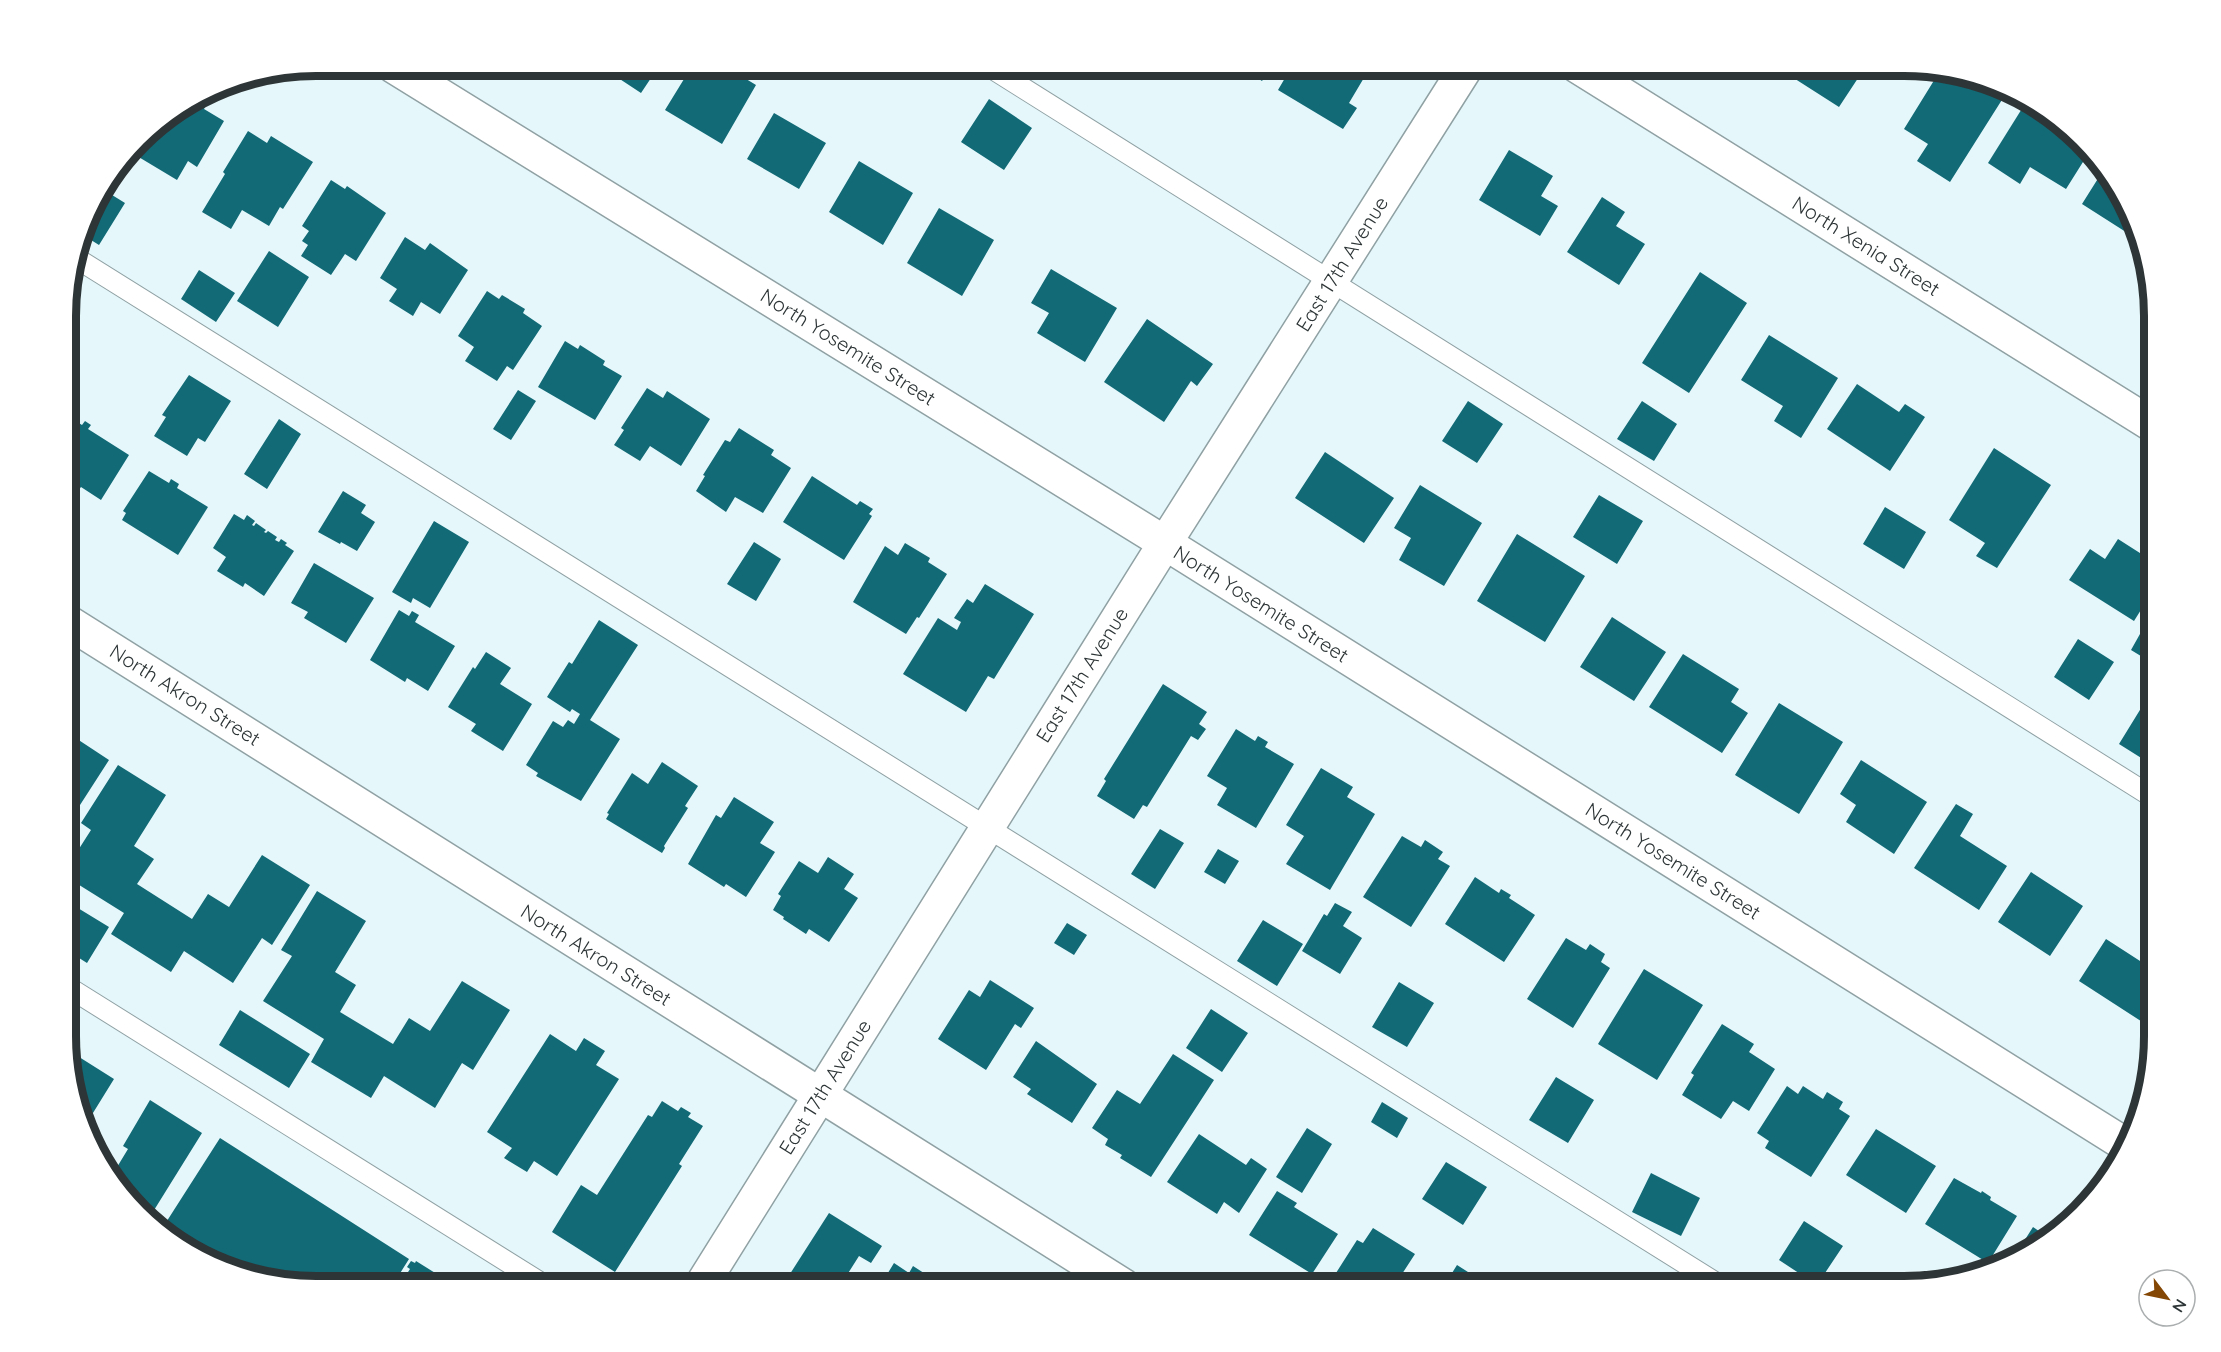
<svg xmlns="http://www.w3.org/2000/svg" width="2221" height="1352" font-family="Quicksand,sans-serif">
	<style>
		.building { fill: #116a76 }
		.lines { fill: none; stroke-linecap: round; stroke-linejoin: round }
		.lane-casing { stroke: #90a1a4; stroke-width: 22 }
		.street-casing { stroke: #90a1a4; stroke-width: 36 }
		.secondary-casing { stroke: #90a1a4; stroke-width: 36 }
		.lane { stroke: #fff; stroke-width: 20 }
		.street { stroke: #fff; stroke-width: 33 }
		.secondary { stroke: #fff; stroke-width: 33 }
		.labels { text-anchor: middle; stroke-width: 6; stroke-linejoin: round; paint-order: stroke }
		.street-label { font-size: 20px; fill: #2e3536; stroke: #fff }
		.rim { fill: none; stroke: #2e3536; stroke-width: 8 }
	</style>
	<rect width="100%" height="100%" fill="#e5f7fa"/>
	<path class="building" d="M 600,66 L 659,66 L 641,93 Z
		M 692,66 L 735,66 L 733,71 L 756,85 L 722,144 L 665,110 Z
		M 1239,66 L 1272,66 L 1262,81 Z
		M 1292,66 L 1371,66 L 1349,103 L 1357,108 L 1343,129 L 1278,90 Z
		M 1775,66 L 1866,66 L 1839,107 Z
		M 1930,69 L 1953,72 L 1970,83 L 1975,77 L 2005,95 L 1950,182 L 1917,161 L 1928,144 L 1904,129 L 1938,74 Z
		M 989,99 L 1032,128 L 1004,170 L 961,142 Z
		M 2028,99 L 2088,154 L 2066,189 L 2030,167 L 2020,184 L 1988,163 Z
		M 197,100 L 206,105 L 204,109 L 224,121 L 197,167 L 188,161 L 177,180 L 137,156 L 150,136 L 147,134 L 151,128 Z
		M 774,113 L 826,143 L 799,189 L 747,159 Z
		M 248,131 L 267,143 L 271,136 L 313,162 L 283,209 L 280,207 L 269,226 L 242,210 L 231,229 L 202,212 L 225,174 L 223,172 Z
		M 1509,150 L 1553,176 L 1541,196 L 1558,206 L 1540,236 L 1479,200 Z
		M 859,161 L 913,193 L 883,245 L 829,212 Z
		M 2104,169 L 2113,178 L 2136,224 L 2129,234 L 2082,204 Z
		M 331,180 L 345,189 L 347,186 L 386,213 L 356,261 L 345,254 L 331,275 L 301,256 L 308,245 L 302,241 L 309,231 L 302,226 Z
		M 104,190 L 125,203 L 99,245 L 83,235 L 92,205 Z
		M 1602,197 L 1625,212 L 1616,226 L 1645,244 L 1619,285 L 1567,252 Z
		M 939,208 L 994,240 L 962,296 L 907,263 Z
		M 405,237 L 425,250 L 430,243 L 468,270 L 440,314 L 421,302 L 413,316 L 389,301 L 397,289 L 380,278 Z
		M 269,251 L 309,277 L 278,327 L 237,301 Z
		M 1051,269 L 1117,308 L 1085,362 L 1037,333 L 1049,313 L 1031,303 Z
		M 199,270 L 235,293 L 216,322 L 181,299 Z
		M 1700,272 L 1747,303 L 1689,393 L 1642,363 Z
		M 487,291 L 499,299 L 502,295 L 525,309 L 523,313 L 542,326 L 513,370 L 507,366 L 497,381 L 465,361 L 474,347 L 458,336 Z
		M 1147,319 L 1213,364 L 1197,386 L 1191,381 L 1164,422 L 1104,382 Z
		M 1769,335 L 1838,378 L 1801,438 L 1774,421 L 1783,406 L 1741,380 Z
		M 565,341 L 578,349 L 580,345 L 605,361 L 603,365 L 622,376 L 595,420 L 538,387 Z
		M 189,375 L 231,401 L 205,442 L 198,438 L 187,456 L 154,436 L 166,417 L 162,415 Z
		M 1857,384 L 1899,412 L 1905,404 L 1925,417 L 1890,471 L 1827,429 Z
		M 647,388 L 663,398 L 667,391 L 710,419 L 681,466 L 650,446 L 640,461 L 614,445 L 624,430 L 621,428 Z
		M 518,390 L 536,401 L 511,440 L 493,429 Z
		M 1468,401 L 1503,424 L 1477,463 L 1442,441 Z
		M 1642,401 L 1677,424 L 1654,461 L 1617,439 Z
		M 71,418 L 82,425 L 85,421 L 91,425 L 88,429 L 129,455 L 101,500 L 81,487 L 78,491 L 68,485 L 68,423 Z
		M 279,419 L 301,434 L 267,489 L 244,474 Z
		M 739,428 L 774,450 L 771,455 L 791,468 L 763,513 L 735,497 L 726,512 L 696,491 L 705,476 L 703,475 L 725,440 L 730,442 Z
		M 1994,448 L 2051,485 L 1997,568 L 1976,556 L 1985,543 L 1949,520 Z
		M 1325,452 L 1394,498 L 1364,543 L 1295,498 Z
		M 149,471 L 169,483 L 171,479 L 179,484 L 177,488 L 208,507 L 178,555 L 122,520 L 126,513 L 123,511 Z
		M 812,476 L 857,505 L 860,501 L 873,509 L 869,514 L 872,516 L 844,560 L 783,522 Z
		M 1420,485 L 1482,523 L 1444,586 L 1399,560 L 1411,538 L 1394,528 Z
		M 343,491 L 366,505 L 361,513 L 375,522 L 357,551 L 341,542 L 340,544 L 318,532 Z
		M 1599,495 L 1643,521 L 1617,564 L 1573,537 Z
		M 1885,507 L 1926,532 L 1904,569 L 1863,544 Z
		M 234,514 L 244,520 L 247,515 L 255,521 L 252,525 L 254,526 L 256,523 L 266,530 L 264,532 L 266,533 L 268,531 L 277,537 L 275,540 L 279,542 L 281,539 L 287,543 L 285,545 L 294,551 L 264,596 L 245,583 L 243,587 L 217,571 L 226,557 L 213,548 Z
		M 434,521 L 469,542 L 430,608 L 413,598 L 411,603 L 392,592 Z
		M 1517,534 L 1585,576 L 1545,642 L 1477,601 Z
		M 2118,539 L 2154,562 L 2154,589 L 2134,621 L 2069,580 L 2090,549 L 2105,559 Z
		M 754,542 L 781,559 L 756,601 L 727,584 Z
		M 905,543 L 930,558 L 928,562 L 947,574 L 919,618 L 917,617 L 906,634 L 853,602 L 885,546 L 898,555 Z
		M 314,563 L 374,598 L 346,643 L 304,618 L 308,612 L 291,603 Z
		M 985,584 L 1034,614 L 994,679 L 988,676 L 966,712 L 903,674 L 938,618 L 957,630 L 961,622 L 954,618 L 967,599 L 973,603 Z
		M 2154,609 L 2154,664 L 2131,650 Z
		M 399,610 L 409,616 L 412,611 L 419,615 L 415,622 L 455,646 L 428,691 L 407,678 L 405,682 L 370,660 Z
		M 1612,617 L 1666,652 L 1634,701 L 1580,667 Z
		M 599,620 L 638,645 L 590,720 L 620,739 L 581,801 L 536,776 L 538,773 L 526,765 L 553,721 L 563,727 L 568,720 L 574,724 L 580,714 L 572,709 L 570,712 L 547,697 L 569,662 L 572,664 Z
		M 2078,639 L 2114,662 L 2089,700 L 2054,677 Z
		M 486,652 L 511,668 L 500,684 L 532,704 L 503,751 L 471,731 L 476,724 L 448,707 L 473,667 L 475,669 Z
		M 1683,654 L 1739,689 L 1731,702 L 1748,713 L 1722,753 L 1649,707 Z
		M 1163,684 L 1207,712 L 1199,724 L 1206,729 L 1198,740 L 1191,736 L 1147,807 L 1143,805 L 1134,819 L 1097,796 L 1106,781 L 1104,779 Z
		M 1779,703 L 1843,742 L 1799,814 L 1735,775 Z
		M 2143,705 L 2154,712 L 2154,766 L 2119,744 Z
		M 1236,729 L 1255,741 L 1258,736 L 1268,742 L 1265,747 L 1294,764 L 1256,828 L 1217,805 L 1227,788 L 1207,776 Z
		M 68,733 L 109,760 L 71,819 L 68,817 Z
		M 1861,760 L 1927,802 L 1894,854 L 1846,822 L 1856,805 L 1840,794 Z
		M 662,762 L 698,786 L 685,806 L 688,808 L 664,846 L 665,848 L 662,853 L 606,819 L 609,814 L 607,813 L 632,773 L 648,784 Z
		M 118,765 L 166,795 L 134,846 L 154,859 L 137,884 L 192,919 L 208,894 L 229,907 L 262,855 L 310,885 L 272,945 L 262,938 L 233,983 L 184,951 L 171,972 L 111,934 L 124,913 L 68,878 L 68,866 L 91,830 L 81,823 Z
		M 1321,768 L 1353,787 L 1347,797 L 1375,814 L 1330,890 L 1286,864 L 1304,836 L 1286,825 Z
		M 734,797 L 774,822 L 760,843 L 775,852 L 746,897 L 726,884 L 724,887 L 688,864 L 716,815 L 721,818 Z
		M 1956,804 L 1973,814 L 1960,836 L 2007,866 L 1979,910 L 1914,868 Z
		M 1160,829 L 1184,843 L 1155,889 L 1131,874 Z
		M 1402,836 L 1421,847 L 1425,840 L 1443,852 L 1438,859 L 1450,866 L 1411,927 L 1363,897 Z
		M 1218,849 L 1239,861 L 1225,884 L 1204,872 Z
		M 828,857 L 854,874 L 844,889 L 858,898 L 829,942 L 809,929 L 806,934 L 783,919 L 784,917 L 773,910 L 781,896 L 778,894 L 799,861 L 818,873 Z
		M 2031,872 L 2083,906 L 2050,956 L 1998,922 Z
		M 1475,877 L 1499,893 L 1501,889 L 1511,895 L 1509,898 L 1535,915 L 1504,962 L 1445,924 Z
		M 317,891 L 366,921 L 335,972 L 356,985 L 340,1012 L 393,1044 L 409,1018 L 430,1031 L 462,981 L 510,1010 L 473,1070 L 462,1063 L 435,1108 L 384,1076 L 371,1098 L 311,1062 L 324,1039 L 263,1001 L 292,956 L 281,950 Z
		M 68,902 L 109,927 L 87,963 L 68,951 Z
		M 1335,903 L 1352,912 L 1343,926 L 1362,938 L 1340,974 L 1302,951 L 1324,914 L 1327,916 Z
		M 1263,920 L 1303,944 L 1277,986 L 1237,961 Z
		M 1067,923 L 1087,935 L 1074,955 L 1054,943 Z
		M 1566,938 L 1586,950 L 1590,944 L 1605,954 L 1601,962 L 1610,968 L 1573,1028 L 1527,999 Z
		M 2106,939 L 2154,970 L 2154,1013 L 2147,1025 L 2079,981 Z
		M 1644,969 L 1703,1005 L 1657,1080 L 1598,1044 Z
		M 990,980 L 1034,1008 L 1021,1028 L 1015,1024 L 986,1070 L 938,1039 L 969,990 L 980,997 Z
		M 1399,982 L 1434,1003 L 1407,1047 L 1372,1027 Z
		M 1211,1009 L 1248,1033 L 1222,1072 L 1186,1048 Z
		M 240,1010 L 310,1054 L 289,1088 L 219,1045 Z
		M 1722,1024 L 1754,1044 L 1749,1052 L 1775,1069 L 1749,1111 L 1733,1101 L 1721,1119 L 1682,1095 L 1694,1075 L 1691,1073 Z
		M 550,1034 L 576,1051 L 584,1038 L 605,1051 L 596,1065 L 619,1079 L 557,1176 L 534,1161 L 527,1172 L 504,1158 L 512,1148 L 487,1132 Z
		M 1036,1041 L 1097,1084 L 1072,1123 L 1027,1094 L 1031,1089 L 1013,1077 Z
		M 68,1050 L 114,1079 L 88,1121 L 68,1068 Z
		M 1173,1054 L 1214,1080 L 1151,1177 L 1120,1158 L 1122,1155 L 1105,1145 L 1108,1139 L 1092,1128 L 1117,1090 L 1140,1104 Z
		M 1556,1077 L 1594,1100 L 1568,1143 L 1529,1120 Z
		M 1787,1086 L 1798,1094 L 1803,1086 L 1823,1099 L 1827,1092 L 1843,1102 L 1839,1109 L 1850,1116 L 1811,1177 L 1765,1148 L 1769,1141 L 1757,1133 Z
		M 150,1100 L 202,1133 L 151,1215 L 111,1177 L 128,1149 L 123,1146 Z
		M 662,1101 L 678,1111 L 681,1107 L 691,1113 L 688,1117 L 703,1126 L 679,1164 L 682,1166 L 615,1272 L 552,1232 L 581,1185 L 597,1195 L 648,1115 L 652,1117 Z
		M 1382,1102 L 1408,1118 L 1397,1138 L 1371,1122 Z
		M 1307,1128 L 1332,1144 L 1302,1193 L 1276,1177 Z
		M 1876,1129 L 1936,1166 L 1906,1213 L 1846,1175 Z
		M 1199,1134 L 1246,1165 L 1251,1158 L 1267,1169 L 1239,1213 L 1224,1202 L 1217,1214 L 1167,1182 Z
		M 220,1138 L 409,1259 L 392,1286 L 316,1286 L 251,1277 L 165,1224 Z
		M 1446,1162 L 1487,1187 L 1463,1225 L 1422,1199 Z
		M 1651,1173 L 1700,1198 L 1681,1236 L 1632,1212 Z
		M 1954,1178 L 1981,1193 L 1982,1191 L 1991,1197 L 1990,1200 L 2017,1216 L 1988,1263 L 1925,1224 Z
		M 1277,1191 L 1297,1203 L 1294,1207 L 1338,1234 L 1312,1274 L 1249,1235 Z
		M 829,1213 L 882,1246 L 871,1263 L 859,1256 L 840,1286 L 803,1286 L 788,1277 Z
		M 1804,1221 L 1843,1246 L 1817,1285 L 1779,1260 Z
		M 2033,1227 L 2049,1238 L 2030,1252 L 2014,1257 Z
		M 1373,1228 L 1415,1254 L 1402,1274 L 1419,1284 L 1418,1286 L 1329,1284 L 1357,1240 L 1363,1243 Z
		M 411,1261 L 415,1263 L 416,1261 L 456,1286 L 399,1286 L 410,1269 L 407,1267 Z
		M 894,1263 L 909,1273 L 913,1266 L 944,1286 L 880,1286 Z
		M 1457,1265 L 1490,1286 L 1444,1286 Z"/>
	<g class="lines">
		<defs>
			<path id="lane" d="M 988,66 L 2154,798
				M 76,258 L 1721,1286
				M 68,987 L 546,1286"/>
			<path id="street" d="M 1577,66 L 2154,426
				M 68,622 L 1124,1286"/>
			<path id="secondary" d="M 393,66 L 1165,543 L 2126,1145
				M 701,1286 L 1165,543 L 1467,66"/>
		</defs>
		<use href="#lane" class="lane-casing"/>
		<use href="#street" class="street-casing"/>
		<use href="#secondary" class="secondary-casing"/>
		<use href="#lane" class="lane"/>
		<use href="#street" class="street"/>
		<use href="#secondary" class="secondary"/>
	</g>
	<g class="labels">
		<g class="street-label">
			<text transform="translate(1866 246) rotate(32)" y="7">North Xenia Street</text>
			<text transform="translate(1342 264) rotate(-58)" y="7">East 17th Avenue</text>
			<text transform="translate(848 347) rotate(32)" y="7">North Yosemite Street</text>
			<text transform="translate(1261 604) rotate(32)" y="7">North Yosemite Street</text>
			<text transform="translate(1082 675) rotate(-58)" y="7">East 17th Avenue</text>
			<text transform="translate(185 695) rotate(32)" y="7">North Akron Street</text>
			<text transform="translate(1673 861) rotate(32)" y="7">North Yosemite Street</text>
			<text transform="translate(596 955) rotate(32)" y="7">North Akron Street</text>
			<text transform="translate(825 1087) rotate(-58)" y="7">East 17th Avenue</text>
		</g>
	</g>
	<path d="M0 0H2221V1352H0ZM316 76H1904A240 240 0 0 1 2144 316V1036A240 240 0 0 1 1904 1276H316A240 240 0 0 1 76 1036V316A240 240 0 0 1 316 76Z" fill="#fff" fill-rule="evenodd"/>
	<path class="rim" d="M316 76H1904A240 240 0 0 1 2144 316V1036A240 240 0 0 1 1904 1276H316A240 240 0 0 1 76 1036V316A240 240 0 0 1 316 76Z"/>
	<g transform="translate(2167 1298) rotate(122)"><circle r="28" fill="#ffffff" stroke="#abaeaf" stroke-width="1.5"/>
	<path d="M0-4.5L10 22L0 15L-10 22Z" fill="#844704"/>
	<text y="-9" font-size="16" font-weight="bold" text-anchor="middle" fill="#2e3536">N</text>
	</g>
</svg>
